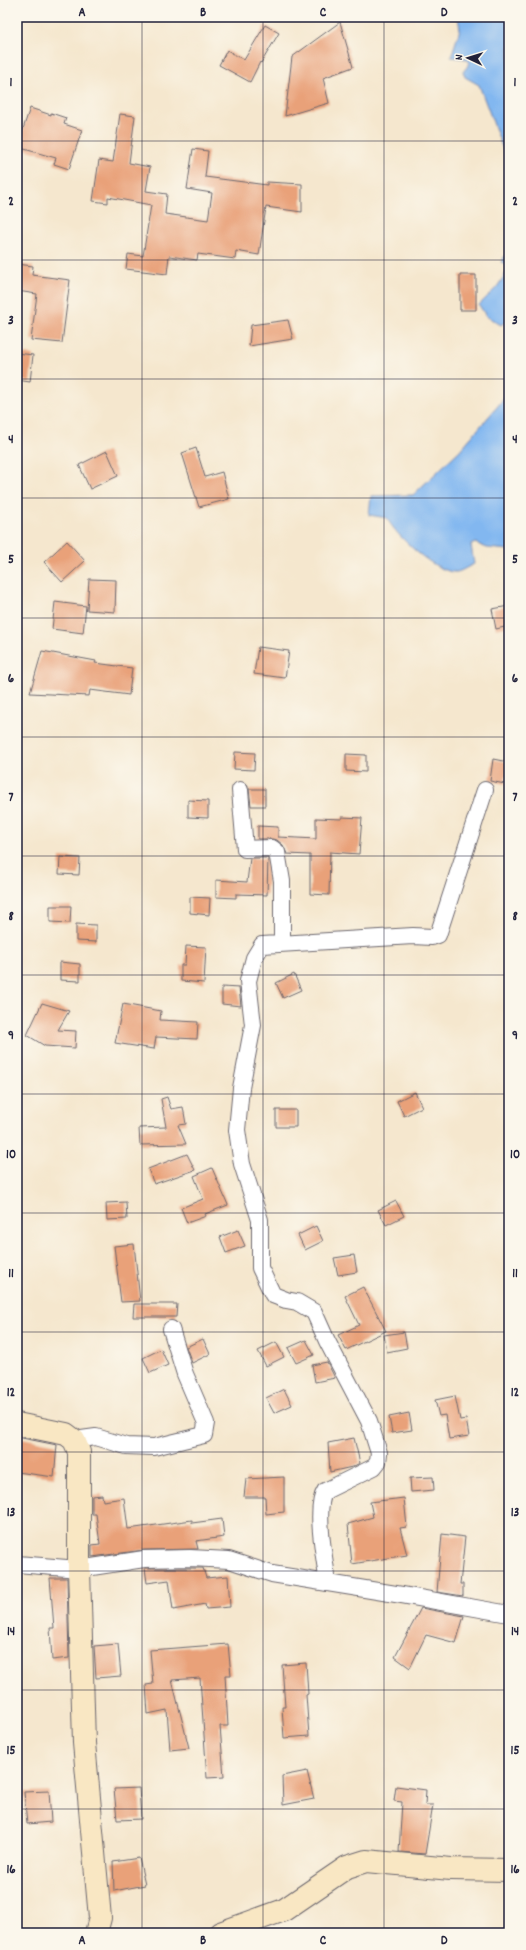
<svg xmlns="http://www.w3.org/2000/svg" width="526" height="1950" font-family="Dekko,sans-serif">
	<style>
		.water { fill: #82b7f0; stroke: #526c96 }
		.building { fill: #e9a179 }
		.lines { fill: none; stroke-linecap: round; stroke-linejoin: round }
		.street-casing { stroke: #6c676e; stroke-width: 18 }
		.secondary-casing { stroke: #6c676e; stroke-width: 24 }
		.street { stroke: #fff; stroke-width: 16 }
		.secondary { stroke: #f9e7c3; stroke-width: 22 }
		.grid { fill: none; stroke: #22223b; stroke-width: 1; stroke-opacity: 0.55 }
		.neatline { fill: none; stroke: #22223b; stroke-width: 1.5 }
		.grid-label { font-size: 13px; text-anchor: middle; font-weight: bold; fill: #22223b }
	</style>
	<rect width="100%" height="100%" fill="#fbf7ec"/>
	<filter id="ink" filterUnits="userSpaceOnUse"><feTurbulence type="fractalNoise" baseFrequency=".025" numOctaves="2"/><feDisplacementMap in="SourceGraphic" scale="8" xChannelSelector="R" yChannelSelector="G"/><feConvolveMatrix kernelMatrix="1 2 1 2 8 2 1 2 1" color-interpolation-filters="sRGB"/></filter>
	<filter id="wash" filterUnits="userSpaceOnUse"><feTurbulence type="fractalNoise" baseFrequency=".012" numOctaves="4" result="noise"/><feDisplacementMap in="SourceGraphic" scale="16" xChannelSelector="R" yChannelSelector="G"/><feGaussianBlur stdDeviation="0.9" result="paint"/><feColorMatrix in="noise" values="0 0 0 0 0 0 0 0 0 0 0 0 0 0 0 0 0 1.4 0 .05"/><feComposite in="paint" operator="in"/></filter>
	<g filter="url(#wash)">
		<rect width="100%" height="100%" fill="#f5e7ce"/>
		<path class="water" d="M 458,17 L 509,17 L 509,165 L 479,85 L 465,77 L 463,72 L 470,63 L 467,59 L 451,57 L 460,29 Z
			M 509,250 L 509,265 L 501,262 Z
			M 509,269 L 509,319 L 501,325 L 486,316 L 479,305 L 497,287 Z
			M 509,393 L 509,550 L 487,548 L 475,543 L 471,545 L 474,564 C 469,566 462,571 457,572 C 436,574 395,535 387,518 L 369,515 L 371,496 L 413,495 L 460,450 Z"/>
		<g id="blocks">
			<path class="building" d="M 340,22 L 353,67 L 323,78 L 329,103 L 285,116 L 292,57 Z
				M 265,25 L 279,33 L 261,63 L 260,62 L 250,82 L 219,65 L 227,50 L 244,60 Z
				M 30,108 L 51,115 L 51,113 L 66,118 L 64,124 L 82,130 L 69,169 L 54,164 L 56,158 L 17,147 Z
				M 120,114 L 135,116 L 129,163 L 150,167 L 146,191 L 167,194 L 165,214 L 208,220 L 212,193 L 187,189 L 193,149 L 208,151 L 205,177 L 267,185 L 267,182 L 302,184 L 302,212 L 266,207 L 259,255 L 236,251 L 235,259 L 198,254 L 197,260 L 169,256 L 167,274 L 126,269 L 128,254 L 143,256 L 151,205 L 108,197 L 108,203 L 93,201 L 99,160 L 113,162 Z
				M 17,264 L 33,266 L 32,275 L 70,280 L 62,343 L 31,340 L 37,294 L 17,291 Z
				M 460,275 L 476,275 L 476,310 L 460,310 Z
				M 288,320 L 293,339 L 249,346 L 251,325 Z
				M 17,353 L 33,355 L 30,382 L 17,380 Z
				M 196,448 L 205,477 L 222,472 L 229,499 L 199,507 L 182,453 Z
				M 107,451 L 118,476 L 90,489 L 79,465 Z
				M 67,541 L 85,561 L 62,582 L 44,562 Z
				M 89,579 L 116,580 L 115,612 L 87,610 Z
				M 55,602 L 86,606 L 83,633 L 52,629 Z
				M 509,606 L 509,626 L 496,629 L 492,609 Z
				M 258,647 L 289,651 L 285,678 L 254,674 Z
				M 42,651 L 96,661 L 95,663 L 132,668 L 129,695 L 90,690 L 89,696 L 30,693 Z
				M 235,752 L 255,753 L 254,770 L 234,769 Z
				M 346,754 L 366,755 L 366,772 L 346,771 Z
				M 493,759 L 508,762 L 505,784 L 490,781 Z
				M 249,789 L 265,789 L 265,806 L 251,806 Z
				M 188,800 L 208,801 L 208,818 L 188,817 Z
				M 342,817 L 362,818 L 359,854 L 330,852 L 329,895 L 310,894 L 310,855 L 287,854 L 283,845 L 277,840 L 272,839 L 258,839 L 258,826 L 278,827 L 278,837 L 316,839 L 316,818 L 342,819 Z
				M 60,857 L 80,858 L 79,875 L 59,874 Z
				M 250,858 L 268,858 L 267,895 L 236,894 L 236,898 L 216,897 L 216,880 L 247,882 Z
				M 190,897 L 210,898 L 209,915 L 190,913 Z
				M 50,906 L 71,906 L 70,923 L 50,922 Z
				M 76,924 L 96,925 L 96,942 L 76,941 Z
				M 186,946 L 206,947 L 204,983 L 181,981 L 181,965 L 185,965 Z
				M 60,962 L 80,964 L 80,981 L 60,980 Z
				M 294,974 L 301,990 L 283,998 L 276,983 Z
				M 222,987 L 239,988 L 241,1006 L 222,1004 Z
				M 42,1003 L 69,1011 L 58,1030 L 76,1031 L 75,1048 L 45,1046 L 27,1035 Z
				M 123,1004 L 161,1011 L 160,1020 L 198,1022 L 197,1039 L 156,1037 L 154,1049 L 115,1043 Z
				M 415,1092 L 422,1107 L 404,1116 L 397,1101 Z
				M 167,1097 L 171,1109 L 183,1107 L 186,1124 L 178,1125 L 186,1144 L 140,1145 L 139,1128 L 166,1127 L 161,1099 Z
				M 276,1110 L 296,1110 L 296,1127 L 276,1127 Z
				M 187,1154 L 195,1170 L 154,1184 L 148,1169 Z
				M 212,1168 L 228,1205 L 205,1214 L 206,1216 L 187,1223 L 181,1208 L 203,1199 L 194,1176 Z
				M 396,1201 L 404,1216 L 386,1225 L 378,1210 Z
				M 126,1202 L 127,1219 L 107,1220 L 106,1203 Z
				M 316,1226 L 323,1241 L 305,1250 L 298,1235 Z
				M 238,1230 L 245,1246 L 226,1253 L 220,1237 Z
				M 134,1244 L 140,1301 L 121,1302 L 114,1246 Z
				M 354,1255 L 357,1272 L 338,1275 L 334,1258 Z
				M 363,1287 L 386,1331 L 346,1350 L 338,1335 L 359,1325 L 345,1296 Z
				M 134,1304 L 177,1304 L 176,1317 L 133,1317 Z
				M 404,1332 L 407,1348 L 387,1352 L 384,1335 Z
				M 203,1339 L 210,1354 L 192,1363 L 186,1347 Z
				M 306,1340 L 314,1355 L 296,1363 L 288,1348 Z
				M 276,1342 L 284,1357 L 266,1366 L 258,1351 Z
				M 161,1349 L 168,1365 L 150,1373 L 143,1358 Z
				M 327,1362 L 335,1378 L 315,1382 L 312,1365 Z
				M 284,1389 L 292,1405 L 274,1413 L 266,1398 Z
				M 455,1396 L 460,1420 L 466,1419 L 469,1436 L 449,1439 L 445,1415 L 439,1416 L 435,1400 Z
				M 409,1413 L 412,1430 L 392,1433 L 389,1417 Z
				M 17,1437 L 57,1445 L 54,1477 L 17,1472 Z
				M 354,1438 L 360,1463 L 352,1467 L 330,1472 L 328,1443 Z
				M 284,1477 L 284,1512 L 266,1514 L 265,1497 L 244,1497 L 246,1479 Z
				M 433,1477 L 434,1490 L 411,1492 L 410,1478 Z
				M 102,1495 L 103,1501 L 124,1498 L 128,1529 L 192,1520 L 192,1523 L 222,1519 L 224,1537 L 196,1541 L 198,1549 L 144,1550 L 92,1557 L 92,1545 L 100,1544 L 96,1514 L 92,1514 L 92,1496 Z
				M 404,1498 L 407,1527 L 400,1528 L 407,1555 L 352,1564 L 348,1524 L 373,1517 L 370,1502 Z
				M 442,1534 L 465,1537 L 460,1584 L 463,1584 L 463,1596 L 437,1592 Z
				M 145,1568 L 203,1568 L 206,1578 L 228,1576 L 230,1607 L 206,1609 L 205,1604 L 173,1610 L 169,1580 L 147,1583 Z
				M 50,1578 L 67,1578 L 69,1658 L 52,1660 L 50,1628 L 54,1628 Z
				M 421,1608 L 464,1616 L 456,1643 L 426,1635 L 410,1668 L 395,1657 Z
				M 118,1644 L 121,1676 L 96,1678 L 94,1646 Z
				M 228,1644 L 231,1675 L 225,1675 L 228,1726 L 220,1726 L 224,1777 L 207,1778 L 200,1678 L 172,1680 L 189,1748 L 170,1750 L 167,1710 L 148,1714 L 146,1685 L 153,1684 L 150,1650 Z
				M 306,1663 L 308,1694 L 306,1695 L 309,1736 L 284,1738 L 282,1707 L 285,1707 L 282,1665 Z
				M 307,1771 L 314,1799 L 283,1805 L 282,1776 Z
				M 396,1786 L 426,1790 L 425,1805 L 433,1805 L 425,1854 L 399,1852 L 402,1802 L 394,1801 Z
				M 139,1788 L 141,1819 L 117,1820 L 114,1789 Z
				M 49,1791 L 51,1822 L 27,1824 L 24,1792 Z
				M 139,1858 L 145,1885 L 114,1891 L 113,1862 Z"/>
		</g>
	</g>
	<g filter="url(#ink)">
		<use href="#blocks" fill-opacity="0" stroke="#6c676e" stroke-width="1"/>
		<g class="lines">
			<defs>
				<path id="street" d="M 240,790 L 245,849 L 272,848 L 277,852 L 282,881 L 282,943
					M 74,1440 L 96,1437 L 126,1446 L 154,1447 L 204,1435 L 206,1423 L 185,1374 L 171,1329
					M 17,1564 L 79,1569 L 144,1559 L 190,1558 L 229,1560 L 272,1574 L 402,1595 L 509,1614
					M 328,1583 C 325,1561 314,1508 325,1491 L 374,1467 L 378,1462 L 379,1453 L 369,1421 L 327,1341 L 314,1312 L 297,1302 L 286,1300 L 273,1295 L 260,1268 L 260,1220 L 242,1164 L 237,1130 L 241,1088 L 253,1025 L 248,981 L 254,958 L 262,945 L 413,936 L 432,937 L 438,935 L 485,790"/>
				<path id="secondary" d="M 17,1424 L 66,1434 L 74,1440 L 79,1452 L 79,1569 L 84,1743 L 100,1918 L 96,1933
					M 220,1933 L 284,1910 L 347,1867 L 366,1861 L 451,1869 L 509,1870"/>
			</defs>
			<use href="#street" class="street-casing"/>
			<use href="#secondary" class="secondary-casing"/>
			<use href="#street" class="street"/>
			<use href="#secondary" class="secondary"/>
		</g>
	</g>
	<path class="grid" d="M 142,17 L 142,1933M 263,17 L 263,1933M 384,17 L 384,1933M 17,141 L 509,141M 17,260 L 509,260M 17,379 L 509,379M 17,498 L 509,498M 17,618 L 509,618M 17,737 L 509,737M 17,856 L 509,856M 17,975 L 509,975M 17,1094 L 509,1094M 17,1213 L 509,1213M 17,1332 L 509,1332M 17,1452 L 509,1452M 17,1571 L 509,1571M 17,1690 L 509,1690M 17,1809 L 509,1809"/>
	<rect width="526" height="1950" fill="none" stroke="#fbf7ec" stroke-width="44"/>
	<g transform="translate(468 58) rotate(274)" stroke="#fbf7ec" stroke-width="3" paint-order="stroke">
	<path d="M0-3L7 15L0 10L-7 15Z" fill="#22223b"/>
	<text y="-6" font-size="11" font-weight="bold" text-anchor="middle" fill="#22223b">N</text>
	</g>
	<rect x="22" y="22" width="482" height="1906" class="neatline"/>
	<g class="grid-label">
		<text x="82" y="16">A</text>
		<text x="203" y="16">B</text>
		<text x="323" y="16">C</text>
		<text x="444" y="16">D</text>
		<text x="11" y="86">1</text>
		<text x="515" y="86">1</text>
		<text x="11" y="205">2</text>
		<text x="515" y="205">2</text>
		<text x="11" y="324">3</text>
		<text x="515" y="324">3</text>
		<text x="11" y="443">4</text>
		<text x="515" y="443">4</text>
		<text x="11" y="563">5</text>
		<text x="515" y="563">5</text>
		<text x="11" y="682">6</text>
		<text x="515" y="682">6</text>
		<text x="11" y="801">7</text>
		<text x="515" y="801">7</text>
		<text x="11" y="920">8</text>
		<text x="515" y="920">8</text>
		<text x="11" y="1039">9</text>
		<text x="515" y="1039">9</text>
		<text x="11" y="1158">10</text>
		<text x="515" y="1158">10</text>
		<text x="11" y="1277">11</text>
		<text x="515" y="1277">11</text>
		<text x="11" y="1396">12</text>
		<text x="515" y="1396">12</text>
		<text x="11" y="1516">13</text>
		<text x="515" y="1516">13</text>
		<text x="11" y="1635">14</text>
		<text x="515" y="1635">14</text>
		<text x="11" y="1754">15</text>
		<text x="515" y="1754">15</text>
		<text x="11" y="1873">16</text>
		<text x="515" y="1873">16</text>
		<text x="82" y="1944">A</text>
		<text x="203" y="1944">B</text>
		<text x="323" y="1944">C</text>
		<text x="444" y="1944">D</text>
	</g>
</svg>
